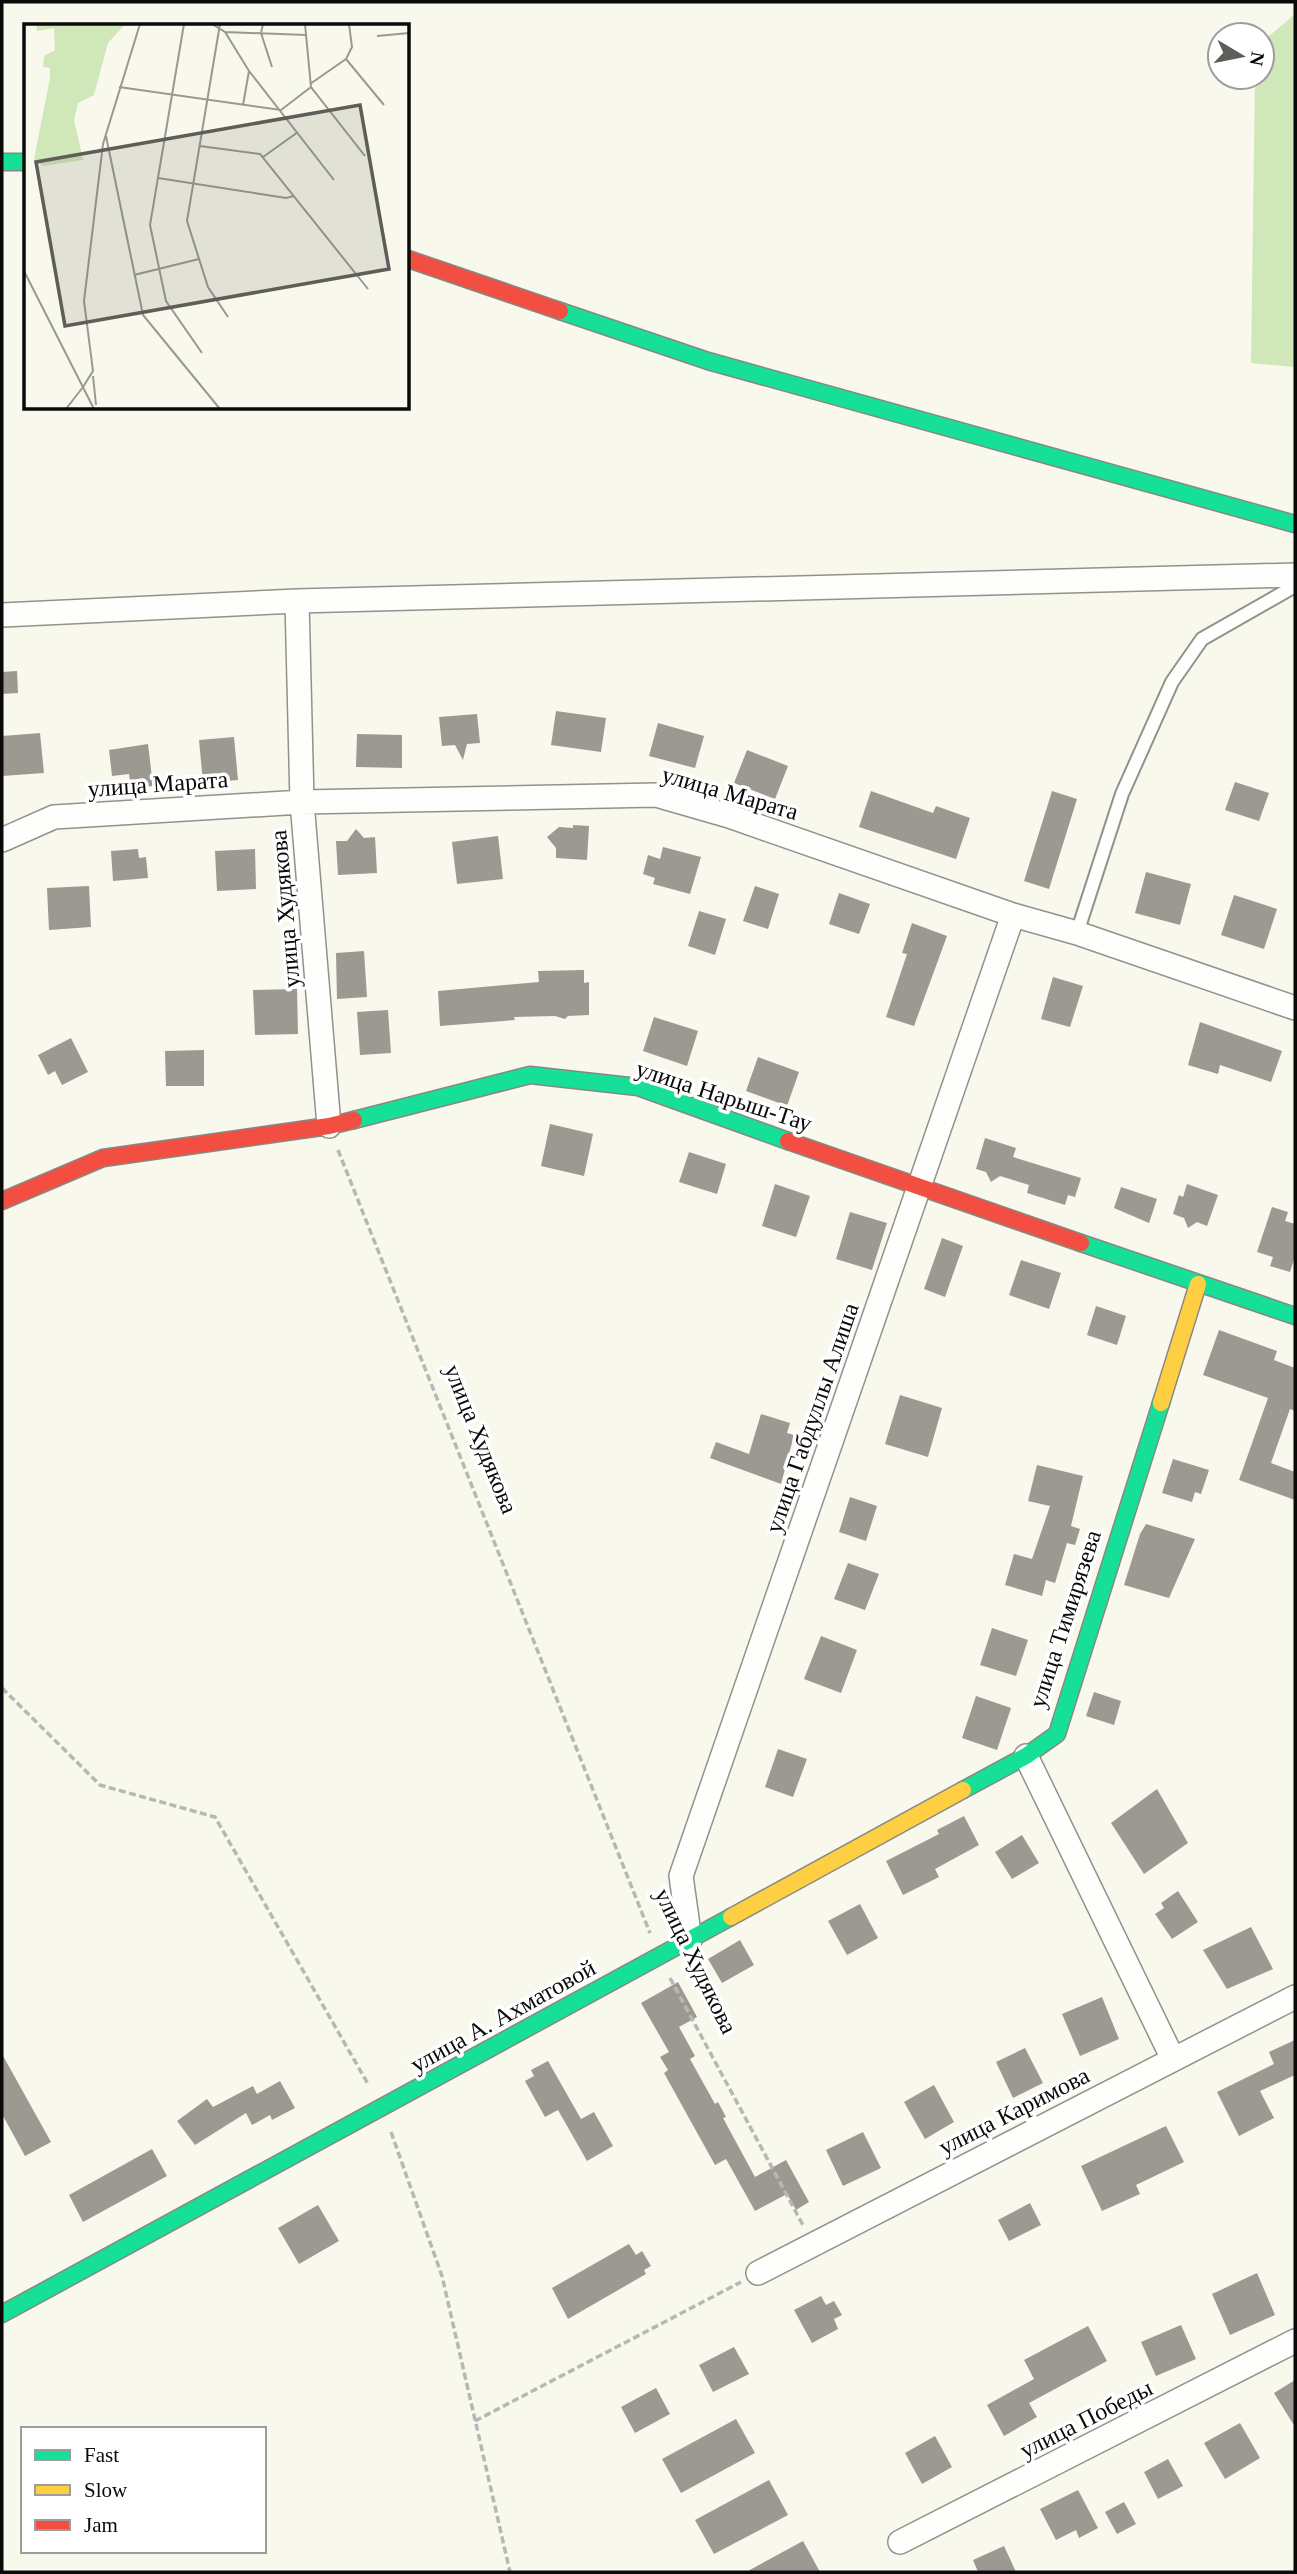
<svg xmlns="http://www.w3.org/2000/svg" width="1297" height="2574" font-family="'Times New Roman',serif">
	<style>
		.forest { fill: #d0e8b9 }
		.building { fill: #9c9993 }
		.lines { fill: none; stroke-linecap: round; stroke-linejoin: round }
		.lane-casing { stroke: #92918c; stroke-width: 16 }
		.street-casing { stroke: #92918c; stroke-width: 26 }
		.fast-casing { stroke: #888883; stroke-width: 19 }
		.slow-casing { stroke: #888883; stroke-width: 19 }
		.jam-casing { stroke: #888883; stroke-width: 19 }
		.path { stroke: #b7b7b5; stroke-width: 3.5; stroke-dasharray: 7 3.5; stroke-linecap: butt }
		.lane { stroke: #fefefc; stroke-width: 12 }
		.street { stroke: #fefefc; stroke-width: 23 }
		.fast { stroke: #16e098; stroke-width: 16 }
		.slow { stroke: #ffcf43; stroke-width: 16 }
		.jam { stroke: #f24e42; stroke-width: 16 }
		.labels { text-anchor: middle; stroke-width: 7; stroke-linejoin: round; paint-order: stroke }
		.street-label { font-size: 24px; fill: #0a0a0a; stroke: #fff }
		.inset-road { fill: none; stroke: #999992; stroke-width: 2 }
		.view { fill: #5e5d59; fill-opacity: 0.15; stroke: #5e5d59; stroke-width: 3.5 }
		.inset-edge { fill: none; stroke: #0a0a0a; stroke-width: 3.5 }
	</style>
	<rect width="100%" height="100%" fill="#f9f8ed"/>
	<path class="forest" d="M 1295,14 L 1295,367 L 1251,363 L 1255,77 L 1262,77 L 1262,42 Z"/>
	<path class="building" d="M 17,671 L 18,693 L 2,694 L 2,672 Z
		M 556,711 L 606,718 L 601,752 L 551,745 Z
		M 477,714 L 480,743 L 467,744 L 463,760 L 455,745 L 442,746 L 439,717 Z
		M 658,723 L 704,736 L 695,768 L 649,756 Z
		M 40,733 L 44,773 L 2,776 L 2,736 Z
		M 357,734 L 402,735 L 402,768 L 356,767 Z
		M 234,737 L 238,780 L 203,783 L 199,740 Z
		M 148,744 L 153,786 L 131,789 L 129,774 L 112,776 L 109,750 Z
		M 747,750 L 788,766 L 775,799 L 734,783 Z
		M 1235,782 L 1269,793 L 1259,821 L 1225,810 Z
		M 871,791 L 933,813 L 936,806 L 970,818 L 956,859 L 859,827 Z
		M 1052,791 L 1077,799 L 1049,889 L 1024,881 Z
		M 573,825 L 589,826 L 587,860 L 556,858 L 556,848 L 547,837 L 559,827 L 573,828 Z
		M 356,829 L 364,838 L 375,837 L 377,873 L 338,875 L 336,841 L 347,841 Z
		M 498,836 L 503,879 L 457,884 L 452,842 Z
		M 663,847 L 701,857 L 690,894 L 653,884 L 655,878 L 643,874 L 648,855 L 660,859 Z
		M 138,849 L 139,858 L 146,857 L 148,878 L 113,881 L 111,851 Z
		M 255,849 L 256,889 L 217,891 L 215,851 Z
		M 1146,872 L 1191,884 L 1180,925 L 1135,913 Z
		M 89,886 L 91,927 L 49,930 L 47,888 Z
		M 755,886 L 779,894 L 768,929 L 743,921 Z
		M 839,893 L 870,904 L 859,934 L 829,924 Z
		M 1234,895 L 1277,909 L 1264,949 L 1221,935 Z
		M 699,911 L 726,919 L 715,955 L 688,946 Z
		M 912,923 L 947,936 L 914,1026 L 886,1017 L 907,954 L 902,953 Z
		M 364,951 L 367,997 L 337,999 L 336,953 Z
		M 584,970 L 584,983 L 589,982 L 589,1015 L 568,1016 L 565,1019 L 555,1016 L 514,1017 L 515,1020 L 440,1026 L 438,991 L 539,982 L 538,971 Z
		M 1053,977 L 1083,986 L 1070,1027 L 1041,1019 Z
		M 297,989 L 298,1034 L 255,1035 L 253,990 Z
		M 388,1010 L 391,1053 L 360,1055 L 357,1012 Z
		M 654,1017 L 698,1031 L 687,1066 L 643,1051 Z
		M 1200,1022 L 1282,1051 L 1271,1082 L 1220,1065 L 1218,1074 L 1188,1065 Z
		M 71,1038 L 88,1072 L 62,1085 L 55,1071 L 48,1075 L 38,1055 Z
		M 204,1050 L 204,1086 L 166,1086 L 165,1051 Z
		M 758,1057 L 799,1072 L 787,1106 L 746,1091 Z
		M 550,1124 L 593,1134 L 584,1176 L 541,1166 Z
		M 985,1138 L 1016,1148 L 1013,1157 L 1081,1178 L 1075,1197 L 1068,1195 L 1065,1205 L 1027,1193 L 1029,1185 L 1000,1176 L 991,1182 L 986,1172 L 976,1169 Z
		M 689,1152 L 726,1164 L 717,1194 L 679,1182 Z
		M 775,1184 L 810,1196 L 796,1237 L 762,1226 Z
		M 1187,1184 L 1218,1195 L 1207,1226 L 1197,1222 L 1188,1228 L 1184,1218 L 1173,1214 L 1179,1195 L 1183,1197 Z
		M 1121,1187 L 1157,1199 L 1149,1223 L 1114,1208 Z
		M 1272,1207 L 1288,1212 L 1285,1221 L 1295,1224 L 1295,1256 L 1290,1272 L 1270,1266 L 1273,1257 L 1257,1252 Z
		M 850,1212 L 887,1223 L 872,1270 L 836,1259 Z
		M 942,1238 L 963,1246 L 945,1297 L 924,1289 Z
		M 1021,1260 L 1061,1273 L 1049,1309 L 1009,1295 Z
		M 1096,1306 L 1126,1316 L 1117,1345 L 1087,1335 Z
		M 1219,1330 L 1277,1351 L 1274,1360 L 1295,1368 L 1295,1411 L 1290,1409 L 1271,1463 L 1295,1472 L 1295,1500 L 1239,1480 L 1268,1398 L 1203,1375 Z
		M 900,1395 L 942,1408 L 928,1457 L 885,1444 Z
		M 761,1414 L 790,1423 L 787,1433 L 794,1435 L 781,1484 L 710,1458 L 716,1442 L 749,1454 Z
		M 1173,1459 L 1209,1470 L 1201,1494 L 1195,1492 L 1192,1502 L 1162,1493 Z
		M 1037,1465 L 1083,1476 L 1071,1526 L 1080,1529 L 1075,1545 L 1067,1543 L 1055,1583 L 1046,1580 L 1042,1596 L 1005,1585 L 1014,1554 L 1032,1559 L 1050,1506 L 1028,1501 Z
		M 850,1497 L 877,1506 L 866,1541 L 839,1532 Z
		M 1146,1524 L 1195,1539 L 1169,1598 L 1124,1585 L 1140,1534 Z
		M 848,1563 L 879,1574 L 865,1610 L 834,1599 Z
		M 992,1628 L 1028,1640 L 1016,1676 L 980,1665 Z
		M 821,1636 L 857,1650 L 841,1693 L 804,1679 Z
		M 1094,1692 L 1121,1701 L 1114,1725 L 1086,1716 Z
		M 976,1696 L 1011,1708 L 997,1750 L 962,1738 Z
		M 778,1749 L 807,1759 L 793,1797 L 765,1787 Z
		M 1157,1789 L 1188,1843 L 1144,1874 L 1111,1823 Z
		M 964,1816 L 979,1845 L 935,1869 L 939,1877 L 903,1895 L 886,1861 L 939,1834 L 937,1830 Z
		M 1022,1835 L 1039,1863 L 1012,1879 L 995,1852 Z
		M 1178,1891 L 1198,1922 L 1172,1939 L 1155,1914 L 1164,1908 L 1161,1903 Z
		M 860,1904 L 878,1938 L 847,1955 L 828,1921 Z
		M 1251,1927 L 1273,1969 L 1227,1989 L 1203,1950 Z
		M 740,1940 L 754,1965 L 722,1983 L 708,1959 Z
		M 678,1982 L 697,2017 L 679,2027 L 695,2056 L 690,2059 L 715,2104 L 718,2102 L 726,2117 L 723,2118 L 755,2177 L 786,2160 L 809,2202 L 796,2210 L 787,2194 L 755,2211 L 726,2159 L 715,2165 L 664,2073 L 668,2070 L 660,2057 L 669,2052 L 641,2003 Z
		M 1102,1997 L 1119,2039 L 1080,2056 L 1062,2014 Z
		M 1295,2040 L 1295,2075 L 1260,2091 L 1274,2118 L 1239,2136 L 1217,2092 L 1274,2064 L 1269,2052 Z
		M 1025,2048 L 1043,2083 L 1013,2098 L 996,2062 Z
		M 2,2054 L 51,2142 L 25,2156 L 2,2114 Z
		M 548,2061 L 581,2119 L 594,2112 L 613,2146 L 587,2161 L 558,2110 L 545,2117 L 525,2081 L 534,2076 L 531,2070 Z
		M 280,2081 L 295,2108 L 272,2120 L 270,2115 L 252,2125 L 246,2113 L 195,2145 L 177,2121 L 207,2099 L 213,2107 L 253,2086 L 257,2094 Z
		M 934,2085 L 954,2122 L 925,2139 L 904,2102 Z
		M 1166,2126 L 1184,2162 L 1136,2185 L 1140,2194 L 1102,2211 L 1081,2166 Z
		M 863,2132 L 881,2168 L 843,2186 L 826,2150 Z
		M 152,2149 L 167,2176 L 83,2222 L 69,2195 Z
		M 1030,2203 L 1041,2225 L 1009,2241 L 998,2220 Z
		M 318,2205 L 339,2241 L 299,2264 L 278,2228 Z
		M 629,2244 L 636,2255 L 642,2251 L 651,2266 L 644,2270 L 646,2274 L 568,2319 L 552,2288 Z
		M 1257,2273 L 1275,2315 L 1230,2335 L 1212,2294 Z
		M 821,2296 L 826,2305 L 834,2301 L 842,2315 L 834,2319 L 838,2329 L 812,2343 L 794,2310 Z
		M 1181,2325 L 1196,2359 L 1156,2376 L 1141,2342 Z
		M 1088,2326 L 1107,2361 L 1029,2403 L 1037,2417 L 1004,2436 L 987,2405 L 1034,2379 L 1024,2360 Z
		M 734,2347 L 749,2374 L 713,2392 L 699,2365 Z
		M 1295,2380 L 1295,2427 L 1274,2393 Z
		M 656,2388 L 670,2414 L 635,2433 L 621,2407 Z
		M 736,2419 L 755,2453 L 681,2493 L 662,2459 Z
		M 1240,2423 L 1260,2458 L 1225,2479 L 1204,2443 Z
		M 935,2436 L 952,2467 L 922,2484 L 905,2453 Z
		M 1168,2459 L 1183,2486 L 1158,2499 L 1144,2472 Z
		M 769,2480 L 788,2515 L 714,2554 L 695,2520 Z
		M 1078,2490 L 1098,2528 L 1079,2538 L 1076,2530 L 1056,2540 L 1040,2509 Z
		M 1124,2502 L 1136,2524 L 1117,2534 L 1105,2512 Z
		M 803,2541 L 820,2572 L 746,2572 Z
		M 1004,2546 L 1016,2572 L 978,2572 L 973,2560 Z"/>
	<g class="lines">
		<defs>
			<path id="lane" d="M 1077,933 L 1122,794 L 1172,682 L 1202,639 L 1295,586"/>
			<path id="street" d="M 297,601 L 302,802 L 329,1126
				M 2,615 L 297,601 L 1295,575
				M 2,840 L 54,817 L 302,802 L 656,795 L 729,816 L 1013,915 L 1077,933 L 1295,1008
				M 1026,1756 L 1173,2059
				M 690,1940 L 681,1876 L 1013,915
				M 758,2273 L 1295,1997
				M 900,2542 L 1295,2341"/>
			<path id="fast" d="M 2,162 L 26,162
				M 560,311 L 708,361 L 1295,524
				M 354,1120 L 530,1075 L 638,1087 L 788,1141
				M 1081,1243 L 1295,1316
				M 963,1790 L 1026,1756 L 1057,1734 L 1161,1403
				M 2,2314 L 731,1917"/>
			<path id="slow" d="M 1161,1403 L 1198,1284
				M 731,1917 L 963,1790"/>
			<path id="jam" d="M 408,259 L 560,311
				M 788,1141 L 1081,1243
				M 2,1201 L 103,1158 L 329,1126 L 354,1120"/>
		</defs>
		<use href="#lane" class="lane-casing"/>
		<use href="#street" class="street-casing"/>
		<use href="#fast" class="fast-casing"/>
		<use href="#slow" class="slow-casing"/>
		<use href="#jam" class="jam-casing"/>
		<path class="path" d="M 338,1150 L 650,1933
			M 2,1688 L 100,1785 L 215,1817 L 368,2084
			M 670,1978 L 804,2227
			M 391,2132 L 442,2276 L 510,2572
			M 475,2421 L 741,2282"/>
		<use href="#lane" class="lane"/>
		<use href="#street" class="street"/>
		<use href="#fast" class="fast"/>
		<use href="#slow" class="slow"/>
		<use href="#jam" class="jam"/>
	</g>
	<g class="labels">
		<g class="street-label">
			<text transform="translate(158 784) rotate(-4)" y="8">улица Марата</text>
			<text transform="translate(730 793) rotate(16)" y="8">улица Марата</text>
			<text transform="translate(285 909) rotate(-95)" y="8">улица Худякова</text>
			<text transform="translate(724 1096) rotate(18)" y="8">улица Нарыш-Тау</text>
			<text transform="translate(812 1418) rotate(-71)" y="8">улица Габдуллы Алиша</text>
			<text transform="translate(481 1439) rotate(68)" y="8">улица Худякова</text>
			<text transform="translate(1065 1619) rotate(-72)" y="8">улица Тимирязева</text>
			<text transform="translate(696 1961) rotate(64)" y="8">улица Худякова</text>
			<text transform="translate(503 2016) rotate(-29)" y="8">улица А. Ахматовой</text>
			<text transform="translate(1014 2111) rotate(-27)" y="8">улица Каримова</text>
			<text transform="translate(1086 2419) rotate(-27)" y="8">улица Победы</text>
		</g>
	</g>
	<g transform="translate(24 24)">
		<rect width="385" height="385" fill="#f9f8ed"/>
		<path d="M 12,0 L 101,0 L 84,19 L 70,71 L 54,79 L 50,96 L 59,136 L 19,142 L 10,135 L 26,54 L 26,44 L 19,43 L 20,32 L 31,26 L 30,4 L 13,7 Z" fill="#d0e8b9"/>
		<path class="inset-road" d="M 160,0 L 126,201 L 142,277 L 178,329M 188,0 L 201,8 L 225,47 L 310,156M 196,0 L 163,197 L 184,263 L 204,293M 239,0 L 237,9 L 248,43M 281,0 L 287,63 L 341,132M 325,0 L 328,23 L 322,35 L 360,81M 201,8 L 282,11M 353,12 L 385,9M 286,60 L 322,35M 95,63 L 257,86 L 287,63M 219,81 L 225,47M 82,112 L 119,291 L 196,385M 176,122 L 236,130 L 344,265M 239,133 L 274,108M 134,154 L 262,174 L 270,172M 0,247 L 70,385M 110,251 L 175,235M 69,352 L 72,381M 59,363 L 69,347 L 60,277 L 79,120 L 116,0M 42,385 L 59,363"/>
		<path class="view" d="M 336,81 L 365,245 L 41,302 L 12,138 Z"/>
		<rect width="385" height="385" class="inset-edge"/>
	</g>
	<rect width="1297" height="2574" fill="none" stroke="#0a0a0a" stroke-width="7"/>
	<rect x="21" y="2427" width="245" height="126" fill="#ffffff" stroke="#9d9d9d" stroke-width="2"/>
	<rect x="35" y="2450" width="35" height="10" fill="#16e098" stroke="#9d9d9d" stroke-width="2"/>
	<text x="84" y="2462" font-size="21" fill="#0a0a0a">Fast</text>
	<rect x="35" y="2485" width="35" height="10" fill="#ffcf43" stroke="#9d9d9d" stroke-width="2"/>
	<text x="84" y="2497" font-size="21" fill="#0a0a0a">Slow</text>
	<rect x="35" y="2520" width="35" height="10" fill="#f24e42" stroke="#9d9d9d" stroke-width="2"/>
	<text x="84" y="2532" font-size="21" fill="#0a0a0a">Jam</text>
	<g transform="translate(1241 56) rotate(100)"><circle r="33" fill="#ffffff" stroke="#9d9d9d" stroke-width="2"/>
	<path d="M0-5L12 26L0 18L-12 26Z" fill="#5e5d59"/>
	<text y="-10" font-size="19" font-weight="bold" text-anchor="middle" fill="#0a0a0a">N</text>
	</g>
</svg>
